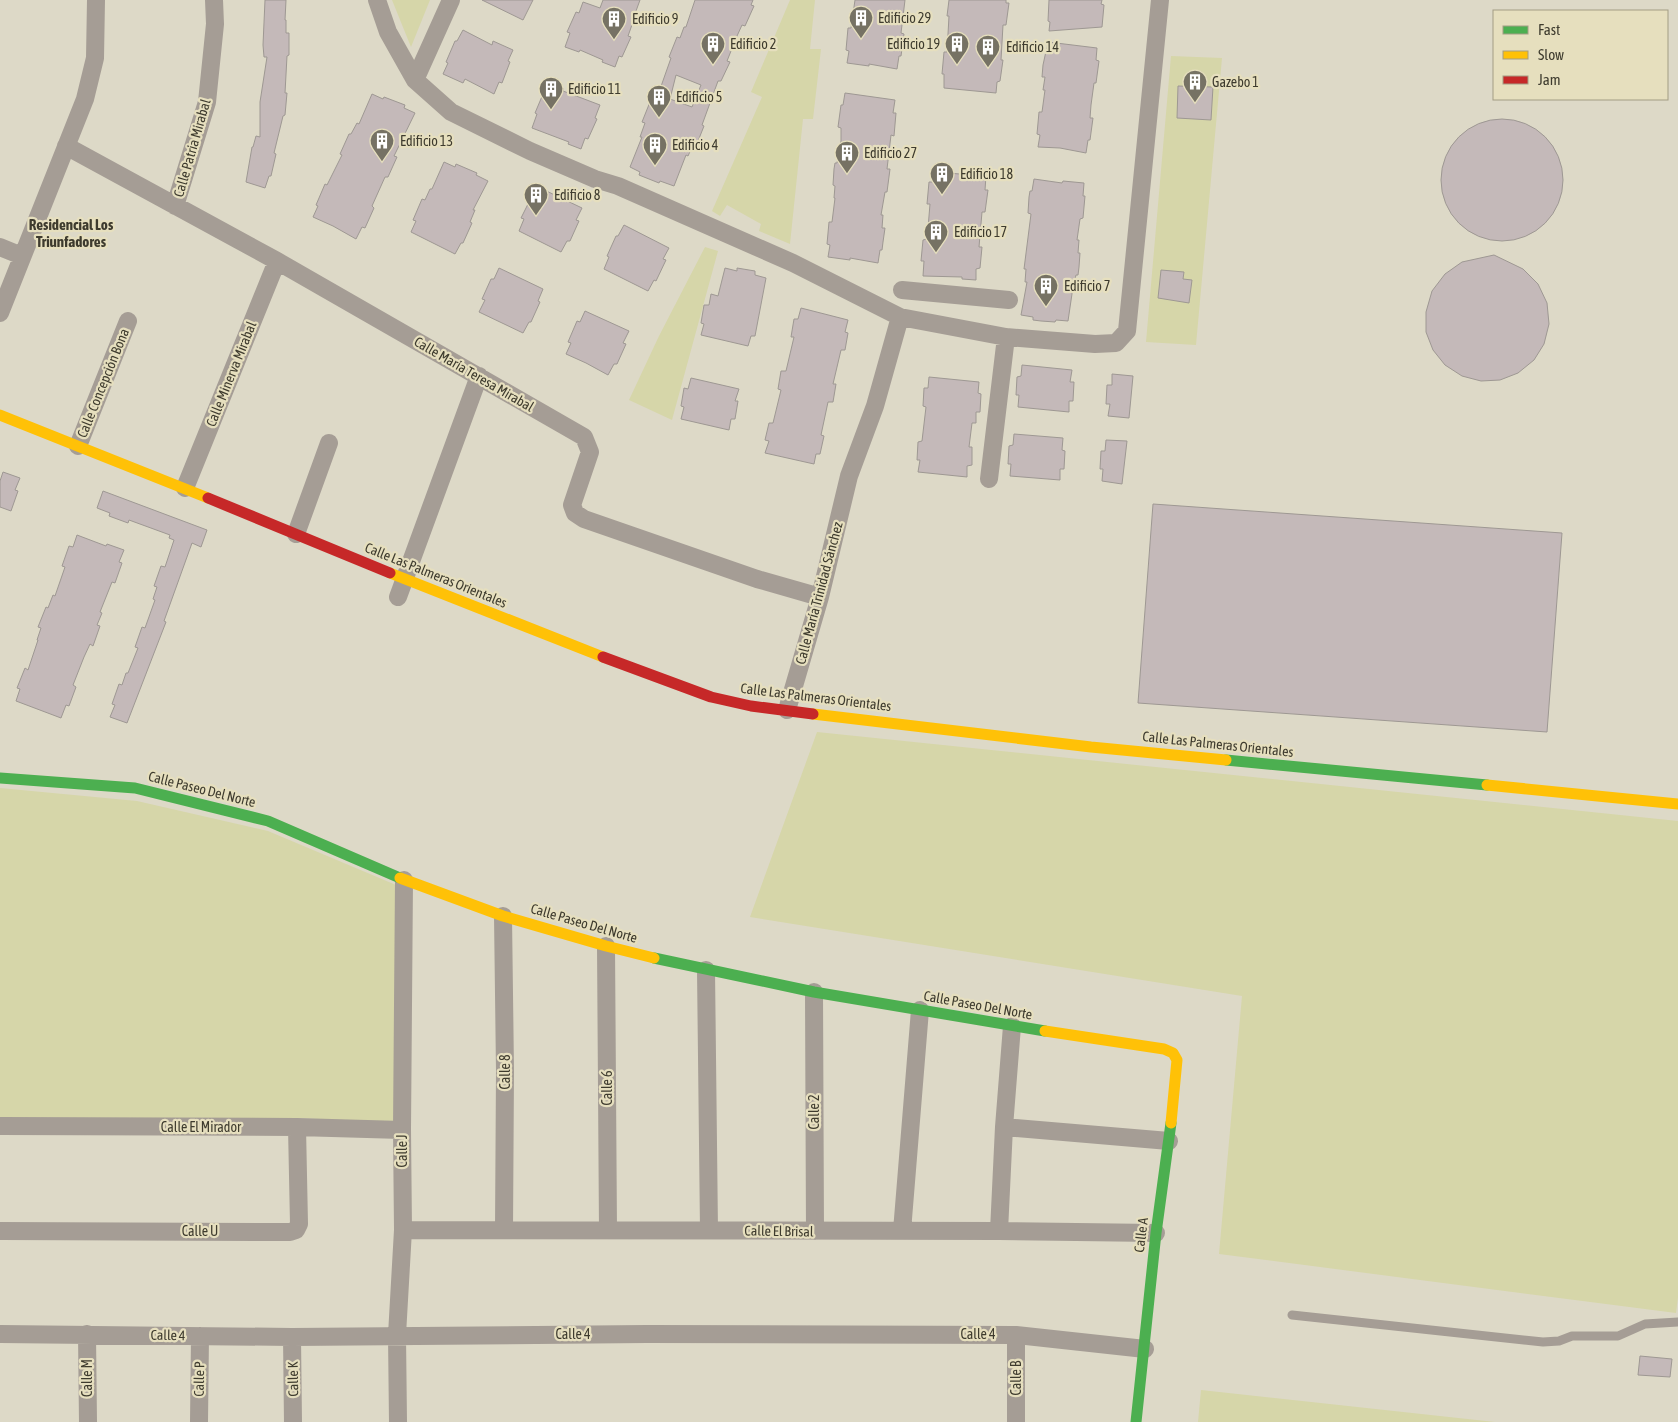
<svg xmlns="http://www.w3.org/2000/svg" width="1678" height="1422" font-family="'Asap Condensed',sans-serif">
	<style>
		.green { fill: #d6d6a9 }
		.building { fill: #c4b9b9; stroke: #9e9893; fill-rule: evenodd }
		.lines { fill: none; stroke-linecap: round; stroke-linejoin: round }
		.lane { stroke: #a59d95; stroke-width: 9 }
		.street { stroke: #a59d95; stroke-width: 18 }
		.fast { stroke: #4caf50; stroke-width: 11 }
		.slow { stroke: #ffc107; stroke-width: 11 }
		.jam { stroke: #c62828; stroke-width: 11 }
		.labels { text-anchor: middle; stroke-width: 4.5; stroke-linejoin: round; paint-order: stroke }
		.poi-label { font-size: 14px; fill: #3e3b2e; stroke: #e6dfbe; text-anchor: start }
		.street-label { font-size: 14px; fill: #3e3b2e; stroke: #e6dfbe }
		.neighbourhood-label { font-size: 15px; font-weight: bold; fill: #3e3b2e; stroke: #e6dfbe }
	</style>
	<rect width="100%" height="100%" fill="#ddd9c7"/>
	<path class="green" d="M 392,0 L 430,0 L 411,47 Z
		M 790,0 L 815,0 L 810,49 L 821,49 L 813,119 L 803,119 L 790,244 L 759,231 L 761,224 L 727,205 L 720,216 L 712,211 L 762,97 L 751,92 Z
		M 1171,56 L 1222,58 L 1196,345 L 1146,342 Z
		M 705,247 L 718,251 L 672,420 L 629,400 L 659,336 Z
		M 817,732 L 1678,821 L 1678,1297 L 1676,1313 L 1219,1254 L 1242,996 L 750,917 Z
		M 0,788 L 137,801 L 268,831 L 396,885 L 394,1123 L 298,1118 L 0,1119 Z
		M 1201,1390 L 1495,1422 L 1198,1422 Z"/>
	<path class="building" d="M 265,0 L 286,0 L 285,20 L 286,20 L 286,33 L 289,33 L 289,55 L 287,56 L 285,93 L 287,93 L 285,115 L 283,116 L 274,153 L 276,154 L 271,176 L 269,176 L 265,188 L 246,182 L 252,147 L 253,147 L 256,136 L 260,137 L 260,102 L 267,57 L 264,57 L 263,45 Z
		M 482,0 L 533,0 L 523,20 Z
		M 603,0 L 640,0 L 632,22 L 633,22 L 628,36 L 631,37 L 622,57 L 619,56 L 615,67 L 602,62 L 603,60 L 580,50 L 579,52 L 565,47 L 570,33 L 567,32 L 576,12 L 579,13 L 583,2 L 600,8 Z
		M 695,0 L 753,0 L 751,5 L 754,6 L 745,26 L 742,25 L 737,36 L 727,61 L 730,62 L 721,81 L 718,81 L 702,125 L 704,126 L 696,146 L 693,145 L 688,156 L 686,155 L 674,186 L 660,181 L 659,183 L 639,175 L 640,172 L 630,167 L 642,137 L 640,137 L 645,123 L 642,122 L 650,102 L 654,103 L 659,92 L 671,58 L 669,57 L 677,37 L 680,38 L 684,27 L 686,27 ZM 676,75 L 701,85 L 692,107 L 670,99 Z
		M 855,0 L 905,0 L 901,33 L 904,34 L 901,56 L 899,56 L 897,69 L 869,64 L 869,66 L 847,63 L 849,51 L 846,50 L 848,28 L 851,28 Z
		M 949,0 L 1006,0 L 1006,3 L 1009,3 L 1006,25 L 1003,25 L 1001,60 L 1003,60 L 1000,81 L 997,82 L 996,93 L 944,88 L 944,74 L 942,74 L 944,52 L 947,52 L 949,16 L 947,16 Z
		M 1049,0 L 1102,0 L 1101,4 L 1104,5 L 1102,27 L 1049,31 L 1050,22 L 1048,21 Z
		M 463,30 L 492,45 L 493,41 L 513,50 L 508,61 L 510,62 L 502,83 L 499,82 L 494,94 L 465,79 L 463,83 L 443,74 L 448,63 L 446,62 L 455,41 L 457,41 Z
		M 1048,42 L 1097,48 L 1096,60 L 1099,61 L 1096,83 L 1094,83 L 1091,105 L 1090,118 L 1093,118 L 1090,140 L 1088,140 L 1086,153 L 1060,148 L 1038,147 L 1040,135 L 1037,134 L 1039,112 L 1042,112 L 1045,90 L 1043,90 L 1045,77 L 1042,77 L 1043,65 Z
		M 551,83 L 563,88 L 563,91 L 600,105 L 595,118 L 597,119 L 588,139 L 585,138 L 581,149 L 568,144 L 569,142 L 532,128 L 537,114 L 535,113 L 543,94 L 546,94 Z
		M 1178,86 L 1213,87 L 1211,120 L 1177,118 Z
		M 845,93 L 895,100 L 893,113 L 896,113 L 894,136 L 891,135 L 887,169 L 890,169 L 887,192 L 885,192 L 881,215 L 883,215 L 882,228 L 885,228 L 883,242 L 882,250 L 880,250 L 878,263 L 850,258 L 850,260 L 828,257 L 830,245 L 827,244 L 829,222 L 832,222 L 835,198 L 834,198 L 835,186 L 833,185 L 834,169 L 835,163 L 837,163 L 841,141 L 841,128 L 838,127 L 841,105 L 843,105 Z
		M 372,94 L 383,99 L 384,97 L 405,105 L 404,108 L 415,113 L 394,156 L 397,157 L 388,177 L 385,177 L 372,206 L 374,208 L 365,228 L 362,227 L 356,239 L 333,226 L 313,217 L 318,206 L 316,205 L 325,184 L 327,185 L 342,155 L 340,154 L 349,134 L 351,134 L 357,123 L 359,124 Z
		M1441 180a61 61 0 1 1 122 0a61 61 0 1 1-122 0Z
		M 444,162 L 455,167 L 456,164 L 477,173 L 476,175 L 488,181 L 473,210 L 475,210 L 470,222 L 472,223 L 463,243 L 461,243 L 455,254 L 411,232 L 416,221 L 413,220 L 422,199 L 425,200 L 430,189 L 432,189 Z
		M 933,170 L 947,171 L 947,173 L 986,176 L 985,190 L 988,190 L 985,212 L 982,212 L 979,247 L 982,247 L 980,268 L 976,269 L 976,280 L 962,279 L 962,277 L 923,276 L 924,261 L 921,261 L 923,240 L 927,239 L 928,228 L 930,204 L 927,204 L 929,182 L 933,182 Z
		M 1034,179 L 1062,183 L 1063,181 L 1084,183 L 1083,196 L 1085,196 L 1083,218 L 1080,219 L 1077,240 L 1079,240 L 1078,253 L 1080,253 L 1079,267 L 1078,275 L 1076,275 L 1073,287 L 1068,321 L 1056,320 L 1055,322 L 1041,321 L 1033,320 L 1033,317 L 1021,315 L 1027,282 L 1025,282 L 1026,269 L 1024,269 L 1031,214 L 1028,213 L 1029,197 L 1030,191 L 1032,191 Z
		M 538,187 L 582,208 L 576,220 L 579,221 L 570,241 L 567,241 L 561,252 L 519,231 L 524,219 L 521,218 L 531,198 L 533,198 Z
		M 624,225 L 669,248 L 663,259 L 666,260 L 656,281 L 654,280 L 648,291 L 604,269 L 609,257 L 607,256 L 616,236 L 618,236 Z
		M 1494,255 L 1523,269 L 1538,284 L 1547,303 L 1549,324 L 1544,344 L 1534,360 L 1518,373 L 1500,380 L 1481,381 L 1462,376 L 1445,365 L 1433,350 L 1426,332 L 1426,312 L 1432,291 L 1445,274 L 1462,262 Z
		M 499,268 L 543,289 L 538,301 L 540,302 L 531,322 L 529,322 L 523,333 L 479,312 L 485,300 L 482,299 L 491,279 L 494,279 Z
		M 725,268 L 737,271 L 737,268 L 755,271 L 755,275 L 766,278 L 755,336 L 751,336 L 748,346 L 701,335 L 704,324 L 701,323 L 704,305 L 709,305 L 711,294 L 718,296 Z
		M 1161,270 L 1184,272 L 1183,279 L 1192,280 L 1189,303 L 1158,298 Z
		M 801,308 L 848,320 L 845,332 L 848,333 L 845,350 L 841,350 L 833,384 L 836,384 L 833,402 L 828,402 L 821,435 L 824,436 L 820,454 L 816,454 L 814,464 L 765,453 L 769,441 L 765,440 L 769,423 L 773,423 L 781,390 L 778,389 L 781,371 L 786,371 L 794,337 L 791,337 L 794,319 L 798,319 Z
		M 585,311 L 629,331 L 623,343 L 626,344 L 617,364 L 614,364 L 608,375 L 586,363 L 566,354 L 571,343 L 568,342 L 577,321 L 580,322 Z
		M 1022,365 L 1072,370 L 1070,382 L 1074,382 L 1073,401 L 1069,401 L 1069,412 L 1018,407 L 1019,395 L 1016,395 L 1017,377 L 1021,376 Z
		M 1112,374 L 1133,376 L 1129,418 L 1108,416 L 1110,404 L 1106,404 L 1107,385 L 1112,385 Z
		M 929,377 L 979,382 L 978,393 L 981,394 L 980,412 L 976,412 L 976,423 L 972,423 L 969,447 L 972,447 L 972,465 L 967,466 L 967,477 L 918,472 L 920,460 L 917,460 L 918,442 L 922,441 L 926,407 L 923,406 L 924,388 L 928,388 Z
		M 691,378 L 739,389 L 735,401 L 738,401 L 735,419 L 731,419 L 729,430 L 681,419 L 684,407 L 681,406 L 684,388 L 688,389 Z
		M 1014,434 L 1063,438 L 1062,450 L 1065,451 L 1064,469 L 1060,469 L 1060,480 L 1010,476 L 1011,464 L 1008,464 L 1009,446 L 1013,445 Z
		M 1106,440 L 1127,441 L 1122,484 L 1102,481 L 1103,469 L 1100,469 L 1101,451 L 1105,451 Z
		M 3,472 L 20,478 L 15,490 L 18,491 L 11,511 L 0,507 L 0,481 Z
		M 103,491 L 207,530 L 201,547 L 192,543 L 164,621 L 166,622 L 127,723 L 110,717 L 115,705 L 112,704 L 119,684 L 122,685 L 126,673 L 128,673 L 138,648 L 135,647 L 142,627 L 145,628 L 155,600 L 153,599 L 157,587 L 154,586 L 161,566 L 165,567 L 174,540 L 169,538 L 170,535 L 129,520 L 128,523 L 109,516 L 110,513 L 97,508 Z
		M 1153,504 L 1562,533 L 1547,732 L 1138,703 Z
		M 77,535 L 106,546 L 107,544 L 124,550 L 119,562 L 122,563 L 115,583 L 112,582 L 100,612 L 102,613 L 97,625 L 100,626 L 93,646 L 90,644 L 84,657 L 73,685 L 76,687 L 69,706 L 66,705 L 61,718 L 16,701 L 20,689 L 17,688 L 25,668 L 28,670 L 38,640 L 37,640 L 41,628 L 38,627 L 46,607 L 48,608 L 53,595 L 55,596 L 65,567 L 62,566 L 69,546 L 73,547 Z
		M 1640,1356 L 1672,1359 L 1670,1377 L 1638,1375 Z"/>
	<g class="lines">
		<path class="lane" d="M 1292,1315 L 1543,1342 L 1559,1341 L 1572,1336 L 1618,1336 L 1645,1324 L 1678,1322"/>
		<path class="street" d="M 377,0 L 388,32 L 415,80 L 451,112 L 530,151 L 595,179 L 618,186 L 793,263 L 900,317 L 1006,337 L 1095,344 L 1116,343 L 1127,331 L 1160,0
			M 415,80 L 451,0
			M 66,146 L 277,261 L 584,437 L 590,452 L 572,505 L 575,513 L 584,519 L 757,579 L 820,597
			M 175,206 L 207,102 L 215,24 L 214,0
			M 0,247 L 22,256
			M 902,290 L 1009,300
			M 0,313 L 85,99 L 95,58 L 96,0
			M 78,446 L 128,321
			M 989,479 L 1006,337
			M 185,488 L 277,261
			M 296,534 L 329,443
			M 398,597 L 479,376
			M 787,710 L 820,597 L 849,476 L 875,406 L 900,317
			M 503,916 L 505,1071 L 504,1229
			M 606,946 L 608,1230
			M 706,970 L 709,1230
			M 814,992 L 815,1231
			M 0,1126 L 297,1127 L 402,1130
			M 1004,1127 L 1169,1141
			M 403,1230 L 999,1231 L 1156,1233
			M 0,1231 L 290,1232 L 296,1230 L 299,1224 L 297,1127
			M 902,1231 L 920,1010
			M 999,1231 L 1004,1127 L 1012,1026
			M 0,1334 L 292,1337 L 647,1334 L 1016,1335 L 1145,1349
			M 87,1334 L 88,1422
			M 292,1337 L 293,1422
			M 199,1422 L 200,1336
			M 398,1422 L 397,1335 L 403,1230 L 402,1130 L 404,880
			M 1016,1422 L 1016,1335"/>
		<path class="fast" d="M 1226,760 L 1487,785
			M 0,778 L 135,788 L 268,821 L 400,878
			M 654,958 L 814,992 L 1045,1031
			M 1136,1422 L 1156,1233 L 1171,1123"/>
		<path class="slow" d="M 0,415 L 208,498
			M 390,573 L 603,657
			M 813,714 L 1091,747 L 1226,760
			M 1487,785 L 1678,804
			M 400,878 L 503,916 L 606,946 L 654,958
			M 1045,1031 L 1164,1049 L 1173,1053 L 1177,1060 L 1171,1123"/>
		<path class="jam" d="M 208,498 L 390,573
			M 603,657 L 711,697 L 751,706 L 813,714"/>
	</g>
	<defs>
		<symbol id="building-pin" viewBox="-11 -11 22 30"><path d="M0 17L-7.5 6A9.5 9.5 0 1 1 7.5 6Z" fill="#767264" stroke="#e6dfbe"/><path d="M-4-6H4V6H1V3H-1V6H-4ZM-2.5-4.3h1.7v1.8h-1.7ZM.8-4.3h1.7v1.8H.8ZM-2.5-1h1.7V.8h-1.7ZM.8-1h1.7V.8H.8Z" fill="#fff"/></symbol>
	</defs>
	<g fill-rule="evenodd">
		<use href="#building-pin" x="847" y="4" width="28" height="38"/>
		<use href="#building-pin" x="600" y="5" width="28" height="38"/>
		<use href="#building-pin" x="699" y="30" width="28" height="38"/>
		<use href="#building-pin" x="943" y="30" width="28" height="38"/>
		<use href="#building-pin" x="974" y="33" width="28" height="38"/>
		<use href="#building-pin" x="1181" y="68" width="28" height="38"/>
		<use href="#building-pin" x="537" y="75" width="28" height="38"/>
		<use href="#building-pin" x="645" y="83" width="28" height="38"/>
		<use href="#building-pin" x="368" y="127" width="28" height="38"/>
		<use href="#building-pin" x="641" y="131" width="28" height="38"/>
		<use href="#building-pin" x="833" y="139" width="28" height="38"/>
		<use href="#building-pin" x="928" y="160" width="28" height="38"/>
		<use href="#building-pin" x="522" y="181" width="28" height="38"/>
		<use href="#building-pin" x="922" y="218" width="28" height="38"/>
		<use href="#building-pin" x="1032" y="272" width="28" height="38"/>
	</g>
	<g class="labels">
		<g class="poi-label">
			<text x="878" y="23">Edificio 29</text>
			<text x="632" y="24">Edificio 9</text>
			<text x="730" y="49">Edificio 2</text>
			<text x="940" y="49" text-anchor="end">Edificio 19</text>
			<text x="1006" y="52">Edificio 14</text>
			<text x="1212" y="87">Gazebo 1</text>
			<text x="568" y="94">Edificio 11</text>
			<text x="676" y="102">Edificio 5</text>
			<text x="400" y="146">Edificio 13</text>
			<text x="672" y="150">Edificio 4</text>
			<text x="864" y="158">Edificio 27</text>
			<text x="960" y="179">Edificio 18</text>
			<text x="554" y="200">Edificio 8</text>
			<text x="954" y="237">Edificio 17</text>
			<text x="1064" y="291">Edificio 7</text>
		</g>
		<g class="street-label">
			<text transform="translate(192 148) rotate(-74)" y="5">Calle Patria Mirabal</text>
			<text transform="translate(231 374) rotate(-68)" y="5">Calle Minerva Mirabal</text>
			<text transform="translate(474 374) rotate(30)" y="5">Calle María Teresa Mirabal</text>
			<text transform="translate(103 383) rotate(-68)" y="5">Calle Concepción Bona</text>
			<text transform="translate(436 575) rotate(22)" y="5">Calle Las Palmeras Orientales</text>
			<text transform="translate(819 593) rotate(-75)" y="5">Calle María Trinidad Sánchez</text>
			<text transform="translate(816 697) rotate(7)" y="5">Calle Las Palmeras Orientales</text>
			<text transform="translate(1218 744) rotate(6)" y="5">Calle Las Palmeras Orientales</text>
			<text transform="translate(202 789) rotate(14)" y="5">Calle Paseo Del Norte</text>
			<text transform="translate(584 923) rotate(16)" y="5">Calle Paseo Del Norte</text>
			<text transform="translate(978 1005) rotate(10)" y="5">Calle Paseo Del Norte</text>
			<text transform="translate(505 1072) rotate(-90)" y="5">Calle 8</text>
			<text transform="translate(607 1088) rotate(-90)" y="5">Calle 6</text>
			<text transform="translate(814 1112) rotate(-90)" y="5">Calle 2</text>
			<text x="201" y="1132">Calle El Mirador</text>
			<text transform="translate(402 1151) rotate(-90)" y="5">Calle J</text>
			<text x="200" y="1236">Calle U</text>
			<text transform="translate(779 1231) rotate(1)" y="5">Calle El Brisal</text>
			<text transform="translate(1141 1235) rotate(-83)" y="5">Calle A</text>
			<text x="573" y="1339">Calle 4</text>
			<text x="978" y="1339">Calle 4</text>
			<text transform="translate(168 1335) rotate(1)" y="5">Calle 4</text>
			<text transform="translate(87 1378) rotate(-90)" y="5">Calle M</text>
			<text transform="translate(1016 1378) rotate(-90)" y="5">Calle B</text>
			<text transform="translate(199 1379) rotate(-89)" y="5">Calle P</text>
			<text transform="translate(293 1379) rotate(-91)" y="5">Calle K</text>
		</g>
		<g class="neighbourhood-label">
			<text x="71" y="230">Residencial Los<tspan x="71" dy="17">Triunfadores</tspan></text>
		</g>
	</g>
	<rect x="1493" y="10" width="175" height="90" fill="#e6dfbe" stroke="#a39d84"/>
	<rect x="1503" y="26" width="25" height="8" fill="#4caf50" stroke="#a39d84"/>
	<text x="1538" y="35" font-size="15" fill="#3e3b2e">Fast</text>
	<rect x="1503" y="51" width="25" height="8" fill="#ffc107" stroke="#a39d84"/>
	<text x="1538" y="60" font-size="15" fill="#3e3b2e">Slow</text>
	<rect x="1503" y="76" width="25" height="8" fill="#c62828" stroke="#a39d84"/>
	<text x="1538" y="85" font-size="15" fill="#3e3b2e">Jam</text>
</svg>
